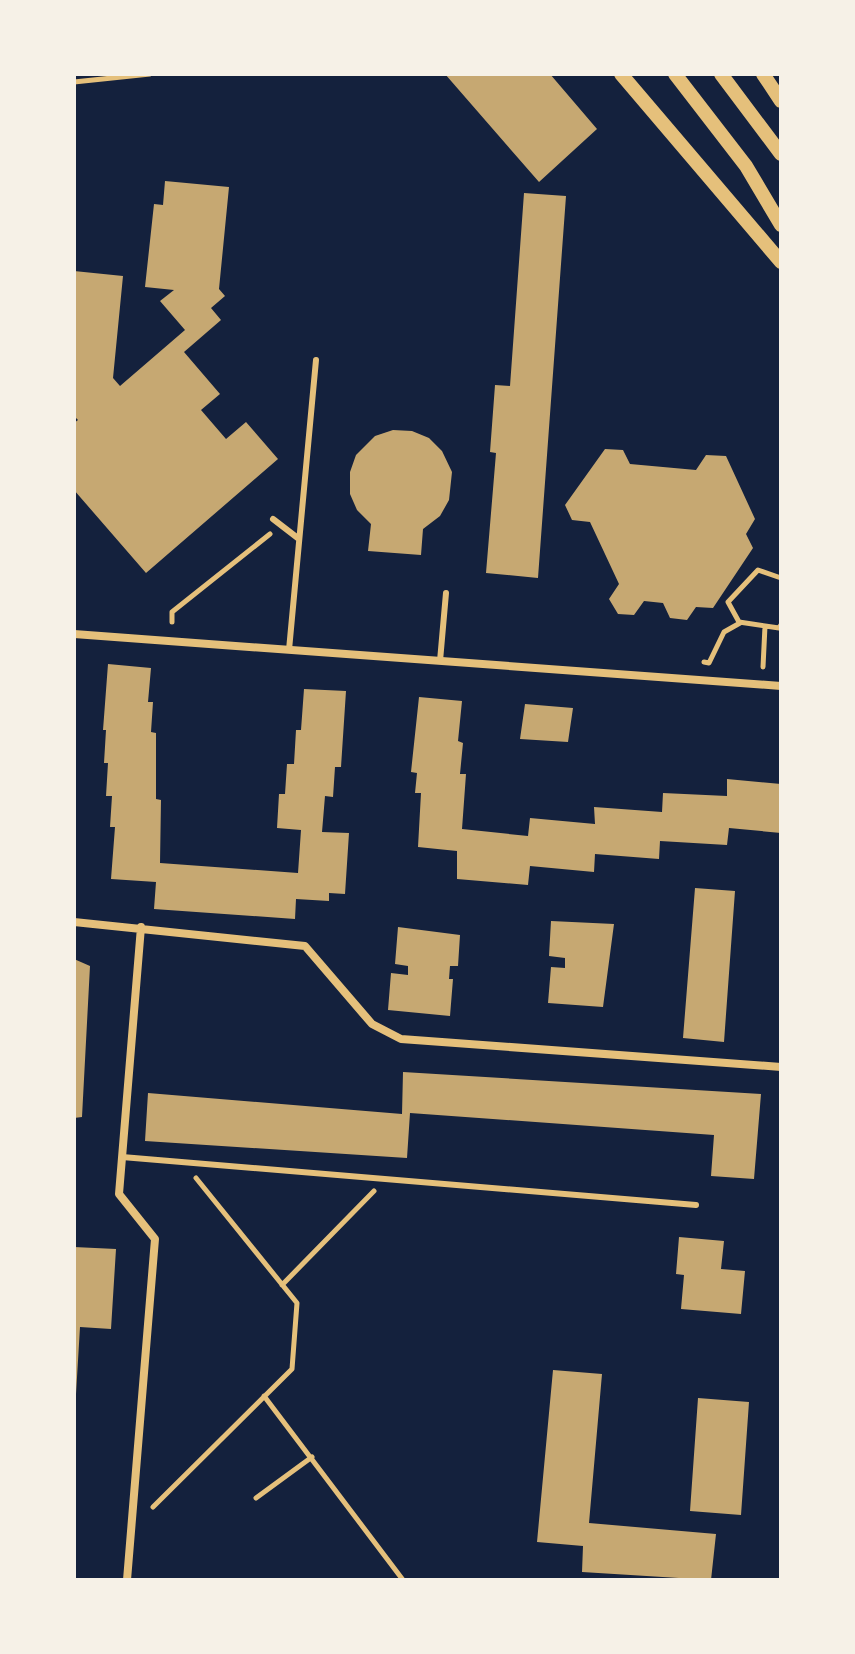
<svg xmlns="http://www.w3.org/2000/svg" width="855" height="1654" font-family="Arial,sans-serif">
	<style>
		.building { fill: #c6a872 }
		.lines { fill: none; stroke-linecap: round; stroke-linejoin: round }
		.path { stroke: #e5c07b; stroke-width: 5 }
		.service { stroke: #e5c07b; stroke-width: 6 }
		.minor { stroke: #e5c07b; stroke-width: 8 }
		.tertiary { stroke: #e5c07b; stroke-width: 14 }
	</style>
	<rect width="100%" height="100%" fill="#14213d"/>
	<path class="building" d="M 445,74 L 550,74 L 597,129 L 539,182 Z
		M 165,181 L 229,187 L 219,289 L 225,296 L 211,308 L 221,320 L 184,352 L 220,394 L 201,410 L 226,439 L 246,422 L 278,459 L 146,573 L 74,490 L 74,423 L 78,420 L 74,416 L 74,271 L 123,276 L 113,378 L 120,386 L 185,330 L 160,301 L 174,290 L 145,287 L 154,204 L 163,205 Z
		M 524,193 L 566,196 L 538,578 L 486,573 L 496,453 L 490,452 L 495,385 L 510,386 Z
		M 393,430 L 412,431 L 429,438 L 442,451 L 452,472 L 449,500 L 440,516 L 423,529 L 421,555 L 368,551 L 371,524 L 357,510 L 350,494 L 350,472 L 356,455 L 375,436 Z
		M 605,449 L 623,450 L 630,464 L 696,470 L 706,455 L 726,456 L 755,519 L 746,534 L 753,548 L 713,608 L 696,607 L 687,620 L 670,618 L 663,603 L 644,601 L 634,615 L 618,614 L 609,599 L 619,584 L 590,522 L 572,520 L 565,505 Z
		M 108,664 L 151,668 L 148,702 L 153,702 L 151,732 L 156,733 L 156,799 L 161,800 L 160,863 L 298,873 L 301,830 L 277,828 L 279,794 L 285,794 L 287,764 L 294,764 L 296,730 L 301,730 L 304,689 L 346,691 L 341,767 L 335,767 L 333,797 L 325,796 L 322,832 L 349,833 L 345,894 L 329,893 L 329,901 L 296,899 L 295,919 L 154,909 L 156,882 L 111,879 L 115,827 L 110,827 L 112,796 L 106,796 L 108,763 L 104,763 L 106,730 L 103,730 Z
		M 419,697 L 462,701 L 458,741 L 463,743 L 460,774 L 466,774 L 462,829 L 528,836 L 530,818 L 595,824 L 594,807 L 662,812 L 663,793 L 727,796 L 727,779 L 781,784 L 781,833 L 729,828 L 727,845 L 660,841 L 659,859 L 595,854 L 594,872 L 530,866 L 528,885 L 457,879 L 457,851 L 418,847 L 421,793 L 415,793 L 417,773 L 411,772 Z
		M 525,704 L 573,708 L 568,742 L 520,739 Z
		M 695,888 L 735,891 L 724,1042 L 683,1038 Z
		M 551,921 L 614,924 L 603,1007 L 548,1003 L 551,967 L 565,968 L 565,958 L 549,956 Z
		M 398,927 L 460,935 L 458,966 L 450,966 L 449,979 L 453,979 L 450,1016 L 388,1010 L 391,973 L 408,975 L 408,966 L 395,964 Z
		M 74,959 L 90,966 L 82,1117 L 74,1118 Z
		M 403,1072 L 761,1094 L 754,1179 L 711,1176 L 714,1135 L 410,1113 L 407,1158 L 145,1141 L 148,1093 L 402,1114 Z
		M 679,1237 L 724,1241 L 721,1269 L 745,1271 L 741,1314 L 681,1309 L 684,1275 L 676,1274 Z
		M 74,1247 L 116,1249 L 111,1329 L 80,1327 L 76,1394 Z
		M 553,1370 L 602,1374 L 589,1523 L 716,1534 L 711,1580 L 582,1572 L 583,1546 L 537,1542 Z
		M 698,1398 L 749,1402 L 741,1515 L 690,1511 Z"/>
	<g class="lines">
		<path class="path" d="M 74,82 L 150,74
			M 781,578 L 758,570 L 728,602 L 739,622 L 779,628 L 781,625
			M 172,622 L 172,612 L 270,534
			M 704,662 L 709,663 L 724,632 L 740,623
			M 763,667 L 765,626
			M 282,1285 L 374,1191
			M 264,1396 L 403,1580
			M 256,1498 L 312,1457
			M 153,1507 L 292,1369 L 297,1303 L 196,1178"/>
		<path class="service" d="M 273,519 L 299,539
			M 289,650 L 316,360
			M 440,661 L 446,593
			M 122,1157 L 696,1205"/>
		<path class="minor" d="M 74,634 L 781,686
			M 74,922 L 305,946 L 372,1024 L 401,1039 L 781,1067
			M 127,1580 L 155,1239 L 119,1194 L 141,927"/>
		<path class="tertiary" d="M 621,74 L 781,262
			M 675,74 L 746,166 L 781,225
			M 721,74 L 781,154
			M 763,74 L 781,101"/>
	</g>
	<rect width="855" height="1654" fill="none" stroke="#f6f1e7" stroke-width="152"/>
</svg>
